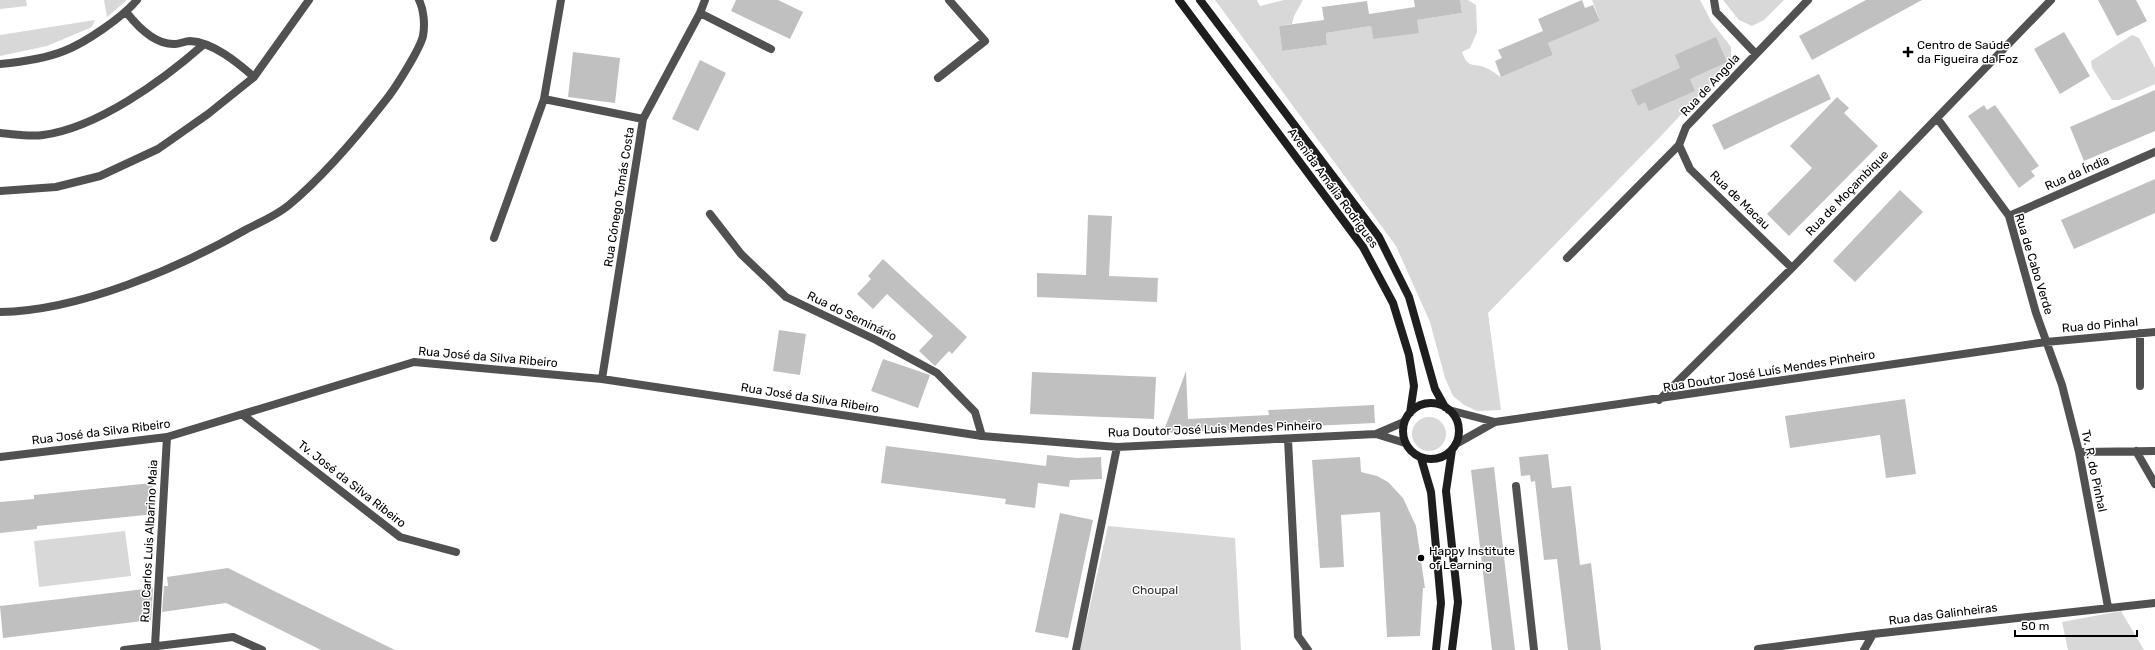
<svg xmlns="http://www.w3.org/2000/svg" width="2155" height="650" font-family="Rubik,sans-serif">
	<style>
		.green { fill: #d8d8d8 }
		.building { fill: #c0c0c0 }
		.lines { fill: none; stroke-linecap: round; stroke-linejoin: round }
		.pedestrian { stroke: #515151; stroke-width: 8 }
		.minor { stroke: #515151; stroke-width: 8 }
		.secondary { stroke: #1e1e1e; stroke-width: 8 }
		.poi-dot { fill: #000; stroke: #fff; stroke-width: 1.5 }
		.labels { text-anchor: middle; stroke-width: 3; stroke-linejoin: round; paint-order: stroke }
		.poi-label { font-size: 12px; fill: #000; stroke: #fff; text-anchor: start }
		.street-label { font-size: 12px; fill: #000; stroke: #fff }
		.park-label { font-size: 12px; fill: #2f2f2f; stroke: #fff }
	</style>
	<rect width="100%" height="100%" fill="#fff"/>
	<path class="green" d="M 0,0 L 26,0 L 27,6 L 0,9 Z
		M 104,0 L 127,0 L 107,17 Z
		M 1215,0 L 1257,0 L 1260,6 L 1284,0 L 1303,0 L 1294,16 L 1292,24 L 1279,26 L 1282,51 L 1327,45 L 1326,33 L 1371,26 L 1373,39 L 1417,20 L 1462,13 L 1460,0 L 1468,0 L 1476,5 L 1477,32 L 1470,48 L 1462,52 C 1468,68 1471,63 1484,67 C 1490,69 1496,74 1501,77 L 1553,55 L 1548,43 L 1600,21 L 1592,0 L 1700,0 L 1711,21 L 1731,47 L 1731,61 L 1660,137 L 1488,313 L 1501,410 L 1477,411 L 1464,405 L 1453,396 L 1445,378 L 1430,322 L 1396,246 Z
		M 1723,0 L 1784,0 L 1764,20 L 1752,26 L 1739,20 Z
		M 95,20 L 92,27 L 47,46 L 0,56 L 0,35 Z
		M 2132,35 L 2139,38 L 2155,68 L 2155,84 L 2119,100 L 2112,100 L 2092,68 L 2091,61 Z
		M1412 434a17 17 0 1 1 34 0a17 17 0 1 1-34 0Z
		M 1108,526 L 1235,538 L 1241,650 L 1080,650 Z
		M 125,531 L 131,576 L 39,587 L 34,541 Z
		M 2121,611 L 2144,650 L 2068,650 L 2062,622 Z"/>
	<path class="building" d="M 736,0 L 778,0 L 803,12 L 790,39 L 731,11 Z
		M 1414,0 L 1460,0 L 1462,13 L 1417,20 L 1419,33 L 1373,39 L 1371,26 L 1326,33 L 1327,45 L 1282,51 L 1279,26 L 1324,20 L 1322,7 L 1367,1 L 1369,14 L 1415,7 Z
		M 1582,0 L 1585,8 L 1593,5 L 1600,21 L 1548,43 L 1553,55 L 1501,77 L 1495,61 L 1502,58 L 1498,50 L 1543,31 L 1538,19 Z
		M 1866,0 L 1922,0 L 1812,60 L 1799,36 Z
		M 2098,0 L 2136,0 L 2147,21 L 2117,36 Z
		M 2064,32 L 2090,76 L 2060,94 L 2034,49 Z
		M 1716,37 L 1727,62 L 1690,79 L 1695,91 L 1649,111 L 1645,102 L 1638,106 L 1631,90 L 1680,68 L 1675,55 Z
		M 573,52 L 620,58 L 615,103 L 568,97 Z
		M 700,60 L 726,73 L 698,131 L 672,119 Z
		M 1819,74 L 1831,99 L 1724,150 L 1712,125 Z
		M 2155,90 L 2155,131 L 2084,161 L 2070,127 Z
		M 1837,97 L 1849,108 L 1844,113 L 1878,146 L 1789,236 L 1767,214 L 1812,168 L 1790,146 Z
		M 1984,105 L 1987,110 L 1995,105 L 2039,166 L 2031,171 L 2035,176 L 2019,188 L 1968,116 Z
		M 2155,179 L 2155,213 L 2074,249 L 2061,220 Z
		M 1900,190 L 1923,212 L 1855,282 L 1833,261 Z
		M 1088,215 L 1112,216 L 1109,276 L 1158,278 L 1157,302 L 1037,297 L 1037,273 L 1086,275 Z
		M 883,259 L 967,337 L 952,354 L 949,351 L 935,366 L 919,351 L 933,336 L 887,294 L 873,309 L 857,294 L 871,279 L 868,276 Z
		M 779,330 L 806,334 L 800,375 L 773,371 Z
		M 883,359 L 930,375 L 918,408 L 871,391 Z
		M 1186,371 L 1188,419 L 1269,415 L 1268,410 L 1374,405 L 1375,423 L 1163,433 Z
		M 1032,372 L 1156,377 L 1154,419 L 1030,414 Z
		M 1905,399 L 1916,474 L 1886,478 L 1880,435 L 1790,448 L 1785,416 Z
		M 886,446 L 1046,466 L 1047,455 L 1077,458 L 1101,457 L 1102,479 L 1070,480 L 1069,487 L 1038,483 L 1035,508 L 1005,504 L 1006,499 L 881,483 Z
		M 1548,454 L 1552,488 L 1571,486 L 1580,565 L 1591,563 L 1601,650 L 1568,650 L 1557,559 L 1544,560 L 1535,481 L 1531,482 L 1530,475 L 1521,476 L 1519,457 Z
		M 1360,457 L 1361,472 L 1377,476 L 1388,482 L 1403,498 L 1416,526 L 1425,588 L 1423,588 L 1420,636 L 1387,637 L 1380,512 L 1341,515 L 1344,567 L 1320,568 L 1312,460 Z
		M 1494,467 L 1506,574 L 1515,650 L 1492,650 L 1471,470 Z
		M 152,483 L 155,514 L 37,526 L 37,529 L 0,533 L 0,502 L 34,499 L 34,495 Z
		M 1060,513 L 1093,520 L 1068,638 L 1035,632 Z
		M 228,568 L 274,591 L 395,650 L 321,650 L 226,603 L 162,612 L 164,586 L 168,586 L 167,577 Z
		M 153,588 L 151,620 L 3,638 L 0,606 Z"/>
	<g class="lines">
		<path class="pedestrian" d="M 0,133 C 14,134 29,137 43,135 C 97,128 162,81 203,45
			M 710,214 L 741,254 L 786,297 L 876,340 L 937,373 L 975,412 L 982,436"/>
		<path class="minor" d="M 1714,0 L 1716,12 L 1756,54
			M 127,13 C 138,27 155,45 175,44 C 180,44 185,41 190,41 C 213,42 238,63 254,77
			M 700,13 L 771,49
			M 0,64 C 21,62 44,59 64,51 C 85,43 123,17 137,0
			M 938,78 L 985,41 L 949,0
			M 544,99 L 643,119
			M 1937,118 L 2009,216 L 2036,313 L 2062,385 L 2079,452 L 2108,607
			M 1679,145 L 1690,169 L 1792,268
			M 0,191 L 56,187 L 100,176 L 158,149 L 208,114 L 254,77 L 309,0
			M 2009,216 L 2155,152
			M 494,238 L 544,99 L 561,0
			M 1567,258 L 1679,145 L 1686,127 L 1808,0
			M 0,312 C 79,311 179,268 247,229 C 261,222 277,215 289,205 C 325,175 356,138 385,101 C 395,89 420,49 423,36 C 425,25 424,10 419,0
			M 602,379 L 643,119 L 700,13 L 705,0
			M 2140,386 L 2140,333
			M 1659,400 L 1792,268 L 2051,0
			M 1449,410 L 1495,422
			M 243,415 L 400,537 L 456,552
			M 1376,434 L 1405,443
			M 1288,439 L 1298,636 L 1308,650
			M 1456,444 L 1495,422 L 2046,342 L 2155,332
			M 2136,451 L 2155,484
			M 2079,452 L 2155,451
			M 0,457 L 167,437 L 414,362 L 602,379 L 982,436 L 1117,447 L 1376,434 L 1404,422
			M 1516,486 L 1534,650
			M 155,646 L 167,437
			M 1758,649 L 1873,634 L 2155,603
			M 124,650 L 233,637 L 262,650
			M 1076,650 L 1117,447
			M 1864,650 L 1873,634"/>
		<path class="secondary" d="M 1179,0 L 1363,247 L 1393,303 L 1409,355 L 1414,386 L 1410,413
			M 1200,0 L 1379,237 L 1409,297 L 1435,389 L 1445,407
			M1403 431a28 28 0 1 1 56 0a28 28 0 1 1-56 0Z
			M 1452,450 L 1446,491 L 1458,602 L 1452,650
			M 1421,458 L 1431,492 L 1441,603 L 1436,650"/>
	</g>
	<g class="poi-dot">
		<path d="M1906 46h4v4h4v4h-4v4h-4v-4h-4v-4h4z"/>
		<circle cx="1421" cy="558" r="4"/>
	</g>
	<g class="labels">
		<g class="poi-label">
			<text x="1917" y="49">Centro de Saúde<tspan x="1917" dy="14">da Figueira da Foz</tspan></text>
			<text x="1429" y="555">Happy Institute<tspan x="1429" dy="14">of Learning</tspan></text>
		</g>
		<g class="street-label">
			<text transform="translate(1710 85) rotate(-47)" y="4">Rua de Angola</text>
			<text transform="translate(2077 173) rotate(-24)" y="4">Rua da Índia</text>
			<text transform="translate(1333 188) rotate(54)" y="4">Avenida Amália Rodrigues</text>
			<text transform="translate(1847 193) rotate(-46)" y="4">Rua de Moçambique</text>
			<text transform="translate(619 197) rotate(-81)" y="4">Rua Cónego Tomás Costa</text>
			<text transform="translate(1740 200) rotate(44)" y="4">Rua de Macau</text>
			<text transform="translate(2034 264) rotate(73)" y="4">Rua de Cabo Verde</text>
			<text transform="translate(852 316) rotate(26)" y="4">Rua do Seminário</text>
			<text transform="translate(2100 325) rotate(-5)" y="4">Rua do Pinhal</text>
			<text transform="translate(488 357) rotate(5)" y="4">Rua José da Silva Ribeiro</text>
			<text transform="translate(1769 371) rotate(-9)" y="4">Rua Doutor José Luís Mendes Pinheiro</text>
			<text transform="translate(810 398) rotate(9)" y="4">Rua José da Silva Ribeiro</text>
			<text transform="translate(1215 429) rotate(-2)" y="4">Rua Doutor José Luis Mendes Pinheiro</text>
			<text transform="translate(101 432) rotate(-7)" y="4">Rua José da Silva Ribeiro</text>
			<text transform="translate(2094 471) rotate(78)" y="4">Tv. R. do Pinhal</text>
			<text transform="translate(352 484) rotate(38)" y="4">Tv. José da Silva Ribeiro</text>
			<text transform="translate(149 541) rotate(-87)" y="4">Rua Carlos Luis Albarino Maia</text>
			<text transform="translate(1943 614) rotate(-7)" y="4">Rua das Galinheiras</text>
		</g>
		<g class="park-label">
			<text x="1155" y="594">Choupal</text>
		</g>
	</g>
	<path d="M2015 630v6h122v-6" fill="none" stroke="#000000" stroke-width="2"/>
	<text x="2021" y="630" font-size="12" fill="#000000" stroke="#ffffff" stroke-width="3" paint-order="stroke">50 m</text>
</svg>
